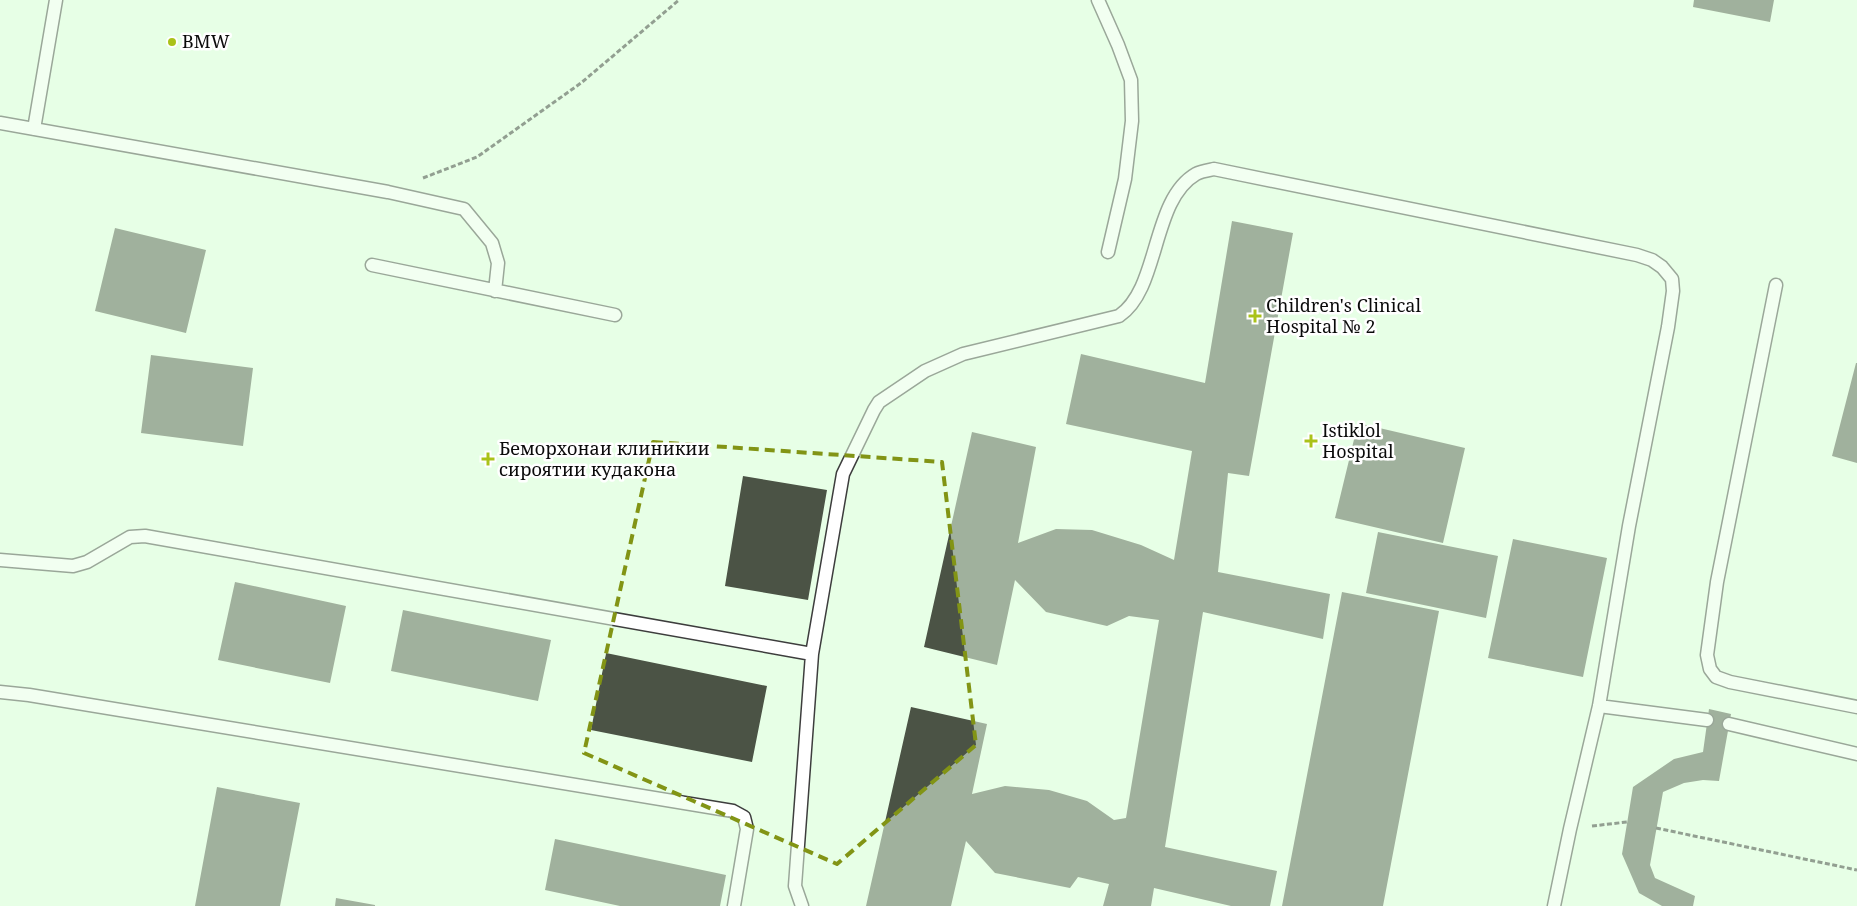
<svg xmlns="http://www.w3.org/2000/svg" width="1857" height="906" font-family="'Noto Serif',serif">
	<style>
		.building { fill: #4b5345 }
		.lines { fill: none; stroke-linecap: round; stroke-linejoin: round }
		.service-casing { stroke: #3d3d3d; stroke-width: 15 }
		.path { stroke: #2c2c2c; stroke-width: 3; stroke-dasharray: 5 2.5; stroke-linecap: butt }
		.service { stroke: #fff; stroke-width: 12 }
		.marked { fill: none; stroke: #829415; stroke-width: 4; stroke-dasharray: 10 6; stroke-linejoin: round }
		.poi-dot { fill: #aac219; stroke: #fff; stroke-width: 2 }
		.labels { text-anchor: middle; stroke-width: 5; stroke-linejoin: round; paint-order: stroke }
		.poi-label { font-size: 18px; fill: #0a0a0a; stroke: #fff; text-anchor: start }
	</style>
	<rect width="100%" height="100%" fill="#e7ffe6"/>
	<path class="building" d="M 1694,0 L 1774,0 L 1770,22 L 1693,7 Z
		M 1232,221 L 1293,233 L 1249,476 L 1228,473 L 1218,572 L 1330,594 L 1323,639 L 1203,612 L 1165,847 L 1277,871 L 1270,906 L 1231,906 L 1154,888 L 1151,906 L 1103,906 L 1109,884 L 1078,877 L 1070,888 L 995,873 L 966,841 L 951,906 L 866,906 L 911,707 L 987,724 L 972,794 L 1005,786 L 1049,790 L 1087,801 L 1114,820 L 1126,818 L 1159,620 L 1129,616 L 1107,626 L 1046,612 L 1015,580 L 997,665 L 924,647 L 972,432 L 1036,447 L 1018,543 L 1056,529 L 1092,530 L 1141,545 L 1174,560 L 1192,451 L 1066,424 L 1081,354 L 1205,383 Z
		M 115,228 L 206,250 L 186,333 L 95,311 Z
		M 151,355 L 253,368 L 243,446 L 141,433 Z
		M 1856,363 L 1857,363 L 1857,463 L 1832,456 Z
		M 1358,423 L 1465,448 L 1443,543 L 1335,518 Z
		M 743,476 L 827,490 L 808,600 L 725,586 Z
		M 1378,532 L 1498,556 L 1486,618 L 1366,593 Z
		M 1513,539 L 1607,558 L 1583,677 L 1488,658 Z
		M 235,582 L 346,606 L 330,683 L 218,660 Z
		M 1342,592 L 1439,611 L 1383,906 L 1282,906 Z
		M 403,610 L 551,640 L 538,701 L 391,671 Z
		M 606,653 L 767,686 L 752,762 L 591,730 Z
		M 1709,709 L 1731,714 L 1719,781 L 1703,780 L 1684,783 L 1663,792 L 1650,865 L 1655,878 L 1695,896 L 1693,906 L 1662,906 L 1639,893 L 1622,854 L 1633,787 L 1674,759 L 1703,752 Z
		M 217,787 L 300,803 L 280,906 L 195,906 Z
		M 555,839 L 726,875 L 720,906 L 620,906 L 545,890 Z
		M 336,898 L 375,905 L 375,906 L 335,906 Z"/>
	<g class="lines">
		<defs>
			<path id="service" d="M 1098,0 L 1118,45 L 1131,80 L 1132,121 L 1125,179 L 1108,252
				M 0,123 L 388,192 L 464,209 L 492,243 L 498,263 L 495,291
				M 34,129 L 56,0
				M 372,265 L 615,315
				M 1776,285 L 1717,582 L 1707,655 L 1710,669 L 1716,677 L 1730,682 L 1857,707
				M 0,560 L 73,566 L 87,562 L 130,537 L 145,536 L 812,654 L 795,886 L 802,906
				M 812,654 L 843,474 L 874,410 L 879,402 L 925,371 L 963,354 L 1119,316 C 1160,289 1151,200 1196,174 C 1201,171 1209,170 1214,169 L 1637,255 L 1652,260 L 1662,267 L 1672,279 L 1673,291 L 1668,327 L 1629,526 L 1599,706 L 1570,829 L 1554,906
				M 0,692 L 29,695 L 733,811 L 744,817 L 747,829 L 734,906
				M 1599,706 L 1707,720
				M 1729,724 L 1857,754"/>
		</defs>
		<use href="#service" class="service-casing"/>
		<path class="path" d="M 423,178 L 477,157 L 581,83 L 679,0
			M 1592,826 L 1627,822
			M 1656,828 L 1857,870"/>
		<use href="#service" class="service"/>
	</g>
	<path d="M0 0H1857V906H0ZM 653,442 L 942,462 L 976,745 L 837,864 L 584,753 Z" fill="#e7ffe6" fill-opacity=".55" fill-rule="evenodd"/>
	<path class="marked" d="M 653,442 L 942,462 L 976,745 L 837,864 L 584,753 Z"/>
	<g class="poi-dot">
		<circle cx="172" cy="42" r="5"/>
		<path d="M1252.5 308.5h5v5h5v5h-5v5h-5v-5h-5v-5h5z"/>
		<path d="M1308.5 433.5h5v5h5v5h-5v5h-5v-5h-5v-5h5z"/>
		<path d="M485.5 451.5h5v5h5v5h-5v5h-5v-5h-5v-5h5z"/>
	</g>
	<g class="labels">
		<g class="poi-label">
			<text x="182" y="48">BMW</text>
			<text x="1266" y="312">Children's Clinical<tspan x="1266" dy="21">Hospital № 2</tspan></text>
			<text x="1322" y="437">Istiklol<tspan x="1322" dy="21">Hospital</tspan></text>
			<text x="499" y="455">Беморхонаи клиникии<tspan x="499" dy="21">сироятии кудакона</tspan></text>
		</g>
	</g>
</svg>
